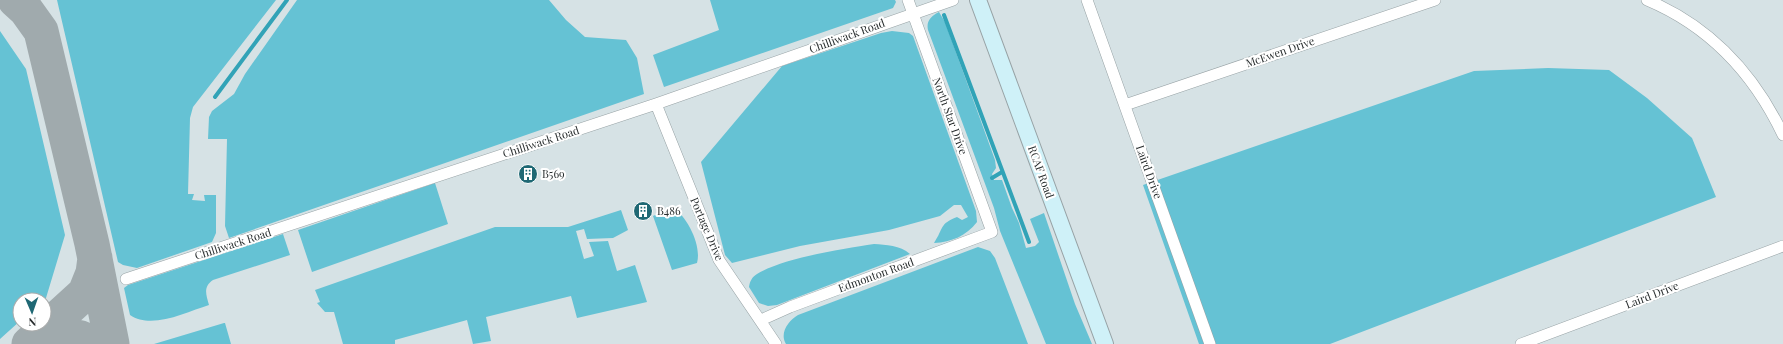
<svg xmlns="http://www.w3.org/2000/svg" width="1783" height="344" font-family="'Playfair Display',serif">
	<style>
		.green { fill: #65c2d4 }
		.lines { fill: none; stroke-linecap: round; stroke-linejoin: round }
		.stream { stroke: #31a3b7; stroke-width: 4 }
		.taxiway { stroke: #a0aaad; stroke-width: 35 }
		.minor-casing { stroke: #97a2a5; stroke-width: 12 }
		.secondary-casing { stroke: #97a2a5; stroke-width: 18 }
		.minor { stroke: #fff; stroke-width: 11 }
		.secondary { stroke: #cff1f8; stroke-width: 16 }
		.labels { text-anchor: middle; stroke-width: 4; stroke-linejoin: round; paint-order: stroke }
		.street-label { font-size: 11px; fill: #282d2e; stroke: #fff }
		.poi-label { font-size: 11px; fill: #282d2e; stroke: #fff; text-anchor: start }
	</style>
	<rect width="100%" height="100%" fill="#d6e2e5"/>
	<path class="green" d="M 57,0 L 276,0 L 193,107 L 190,118 L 188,194 L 194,194 L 192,200 L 205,201 L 204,195 L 216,195 L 216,233 L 212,242 L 137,268 L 123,265 L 118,262 Z
		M 297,0 L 549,0 L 566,20 L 585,37 L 626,40 L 637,58 L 644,94 L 229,238 L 225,226 L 227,139 L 208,139 L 209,117 L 212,111 L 234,94 L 245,74 Z
		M 710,0 L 895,0 L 896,2 L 893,8 L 664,87 L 653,55 L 719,30 Z
		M 939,12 L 945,22 L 995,160 L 996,168 L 992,174 L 994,180 L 1002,180 L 1012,208 L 1019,223 L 1026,248 L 1035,246 L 1039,242 L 1030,219 L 1044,213 L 1075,304 L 1092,344 L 1046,344 L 1000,231 L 994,208 L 928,30 C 926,21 931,16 939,12 Z
		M 0,31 L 26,69 L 65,235 L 46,298 L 44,300 L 20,300 L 20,321 L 0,339 Z
		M 892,31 L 909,33 L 913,36 L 976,211 L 977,222 C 966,236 952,242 934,243 C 944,228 939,224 957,217 L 962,220 L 968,217 L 961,205 L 954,205 L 940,216 L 889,230 L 800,246 L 732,263 L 725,255 L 701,162 L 782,66 L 881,33 Z
		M 1548,68 L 1609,70 L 1647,98 L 1692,138 L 1716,197 L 1330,344 L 1199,344 L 1143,185 L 1474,71 Z
		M 435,183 L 448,224 L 312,272 L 298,230 Z
		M 673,207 C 687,217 702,245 697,263 L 672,270 L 653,216 Z
		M 621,210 L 628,230 L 613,238 L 587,239 L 584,229 L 576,231 L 584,259 L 594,256 L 589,242 L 608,241 L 617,271 L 635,265 L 647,302 L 577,318 L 571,296 L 486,317 L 491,341 L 473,344 L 467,320 L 395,340 L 395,344 L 343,344 L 334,312 L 325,312 L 317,303 L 320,302 L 315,290 L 495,227 L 568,227 Z
		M 283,234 L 290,255 L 213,280 C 203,287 206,294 209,305 C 186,312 152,330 130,315 L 124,288 L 128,285 Z
		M 874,244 C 886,245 900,245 910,254 L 777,305 L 768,306 L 759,303 L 749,287 C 750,281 752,277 757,274 C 783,258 842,249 874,244 Z
		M 978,247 L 990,251 L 995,258 L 1028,344 L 786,344 C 779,333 789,320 798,315 Z
		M 225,323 L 231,344 L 154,344 L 224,323 Z"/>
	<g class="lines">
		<path class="stream" d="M 944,15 L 1029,242
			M 215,97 L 287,0
			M 992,178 L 1002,172"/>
		<path class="taxiway" d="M 15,0 L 26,10 L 41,31 L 92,244 L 112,344
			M 29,344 L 85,293 L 93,273 L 95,258
			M 31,344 C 51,334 72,331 93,344"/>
		<defs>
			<path id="minor" d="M 1087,0 L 1210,344
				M 1647,0 C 1709,26 1754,74 1783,135
				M 656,104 L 719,260 L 776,344
				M 1125,105 L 1435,0
				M 126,279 L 656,104 L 953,0
				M 761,320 L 790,307 L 992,232 L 908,0
				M 1521,344 L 1783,246"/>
			<path id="secondary" d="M 978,0 L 1105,344"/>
		</defs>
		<use href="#minor" class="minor-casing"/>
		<use href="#secondary" class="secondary-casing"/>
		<use href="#minor" class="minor"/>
		<use href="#secondary" class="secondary"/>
	</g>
	<defs>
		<symbol id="building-disc" viewBox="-11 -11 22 22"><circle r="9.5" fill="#1f6874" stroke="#fff"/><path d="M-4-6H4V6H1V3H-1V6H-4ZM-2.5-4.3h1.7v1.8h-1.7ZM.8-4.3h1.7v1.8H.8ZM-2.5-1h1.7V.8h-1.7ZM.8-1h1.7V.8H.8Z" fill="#fff"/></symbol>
	</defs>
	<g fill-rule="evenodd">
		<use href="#building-disc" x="517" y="163" width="22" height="22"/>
		<use href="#building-disc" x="632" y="200" width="22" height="22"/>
	</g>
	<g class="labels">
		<g class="street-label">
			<text transform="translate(847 36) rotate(-20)" y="4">Chilliwack Road</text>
			<text transform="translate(1280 52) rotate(-19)" y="4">McEwen Drive</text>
			<text transform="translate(950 116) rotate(70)" y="4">North Star Drive</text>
			<text transform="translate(541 142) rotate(-18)" y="4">Chilliwack Road</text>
			<text transform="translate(1041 172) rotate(70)" y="4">RCAF Road</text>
			<text transform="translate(1149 172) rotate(70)" y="4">Laird Drive</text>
			<text transform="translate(707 229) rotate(67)" y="4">Portage Drive</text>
			<text transform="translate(233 244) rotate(-18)" y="4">Chilliwack Road</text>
			<text transform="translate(876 275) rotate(-20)" y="4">Edmonton Road</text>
			<text transform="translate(1652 295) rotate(-21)" y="4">Laird Drive</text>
		</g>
		<g class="poi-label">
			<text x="542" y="178">B569</text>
			<text x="657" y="215">B486</text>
		</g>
	</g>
	<g transform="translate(32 312) rotate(178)"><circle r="19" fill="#ffffff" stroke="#a9abab"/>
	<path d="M0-3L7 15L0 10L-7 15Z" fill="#1f6874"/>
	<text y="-6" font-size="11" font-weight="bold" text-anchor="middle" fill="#282d2e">N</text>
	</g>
</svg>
